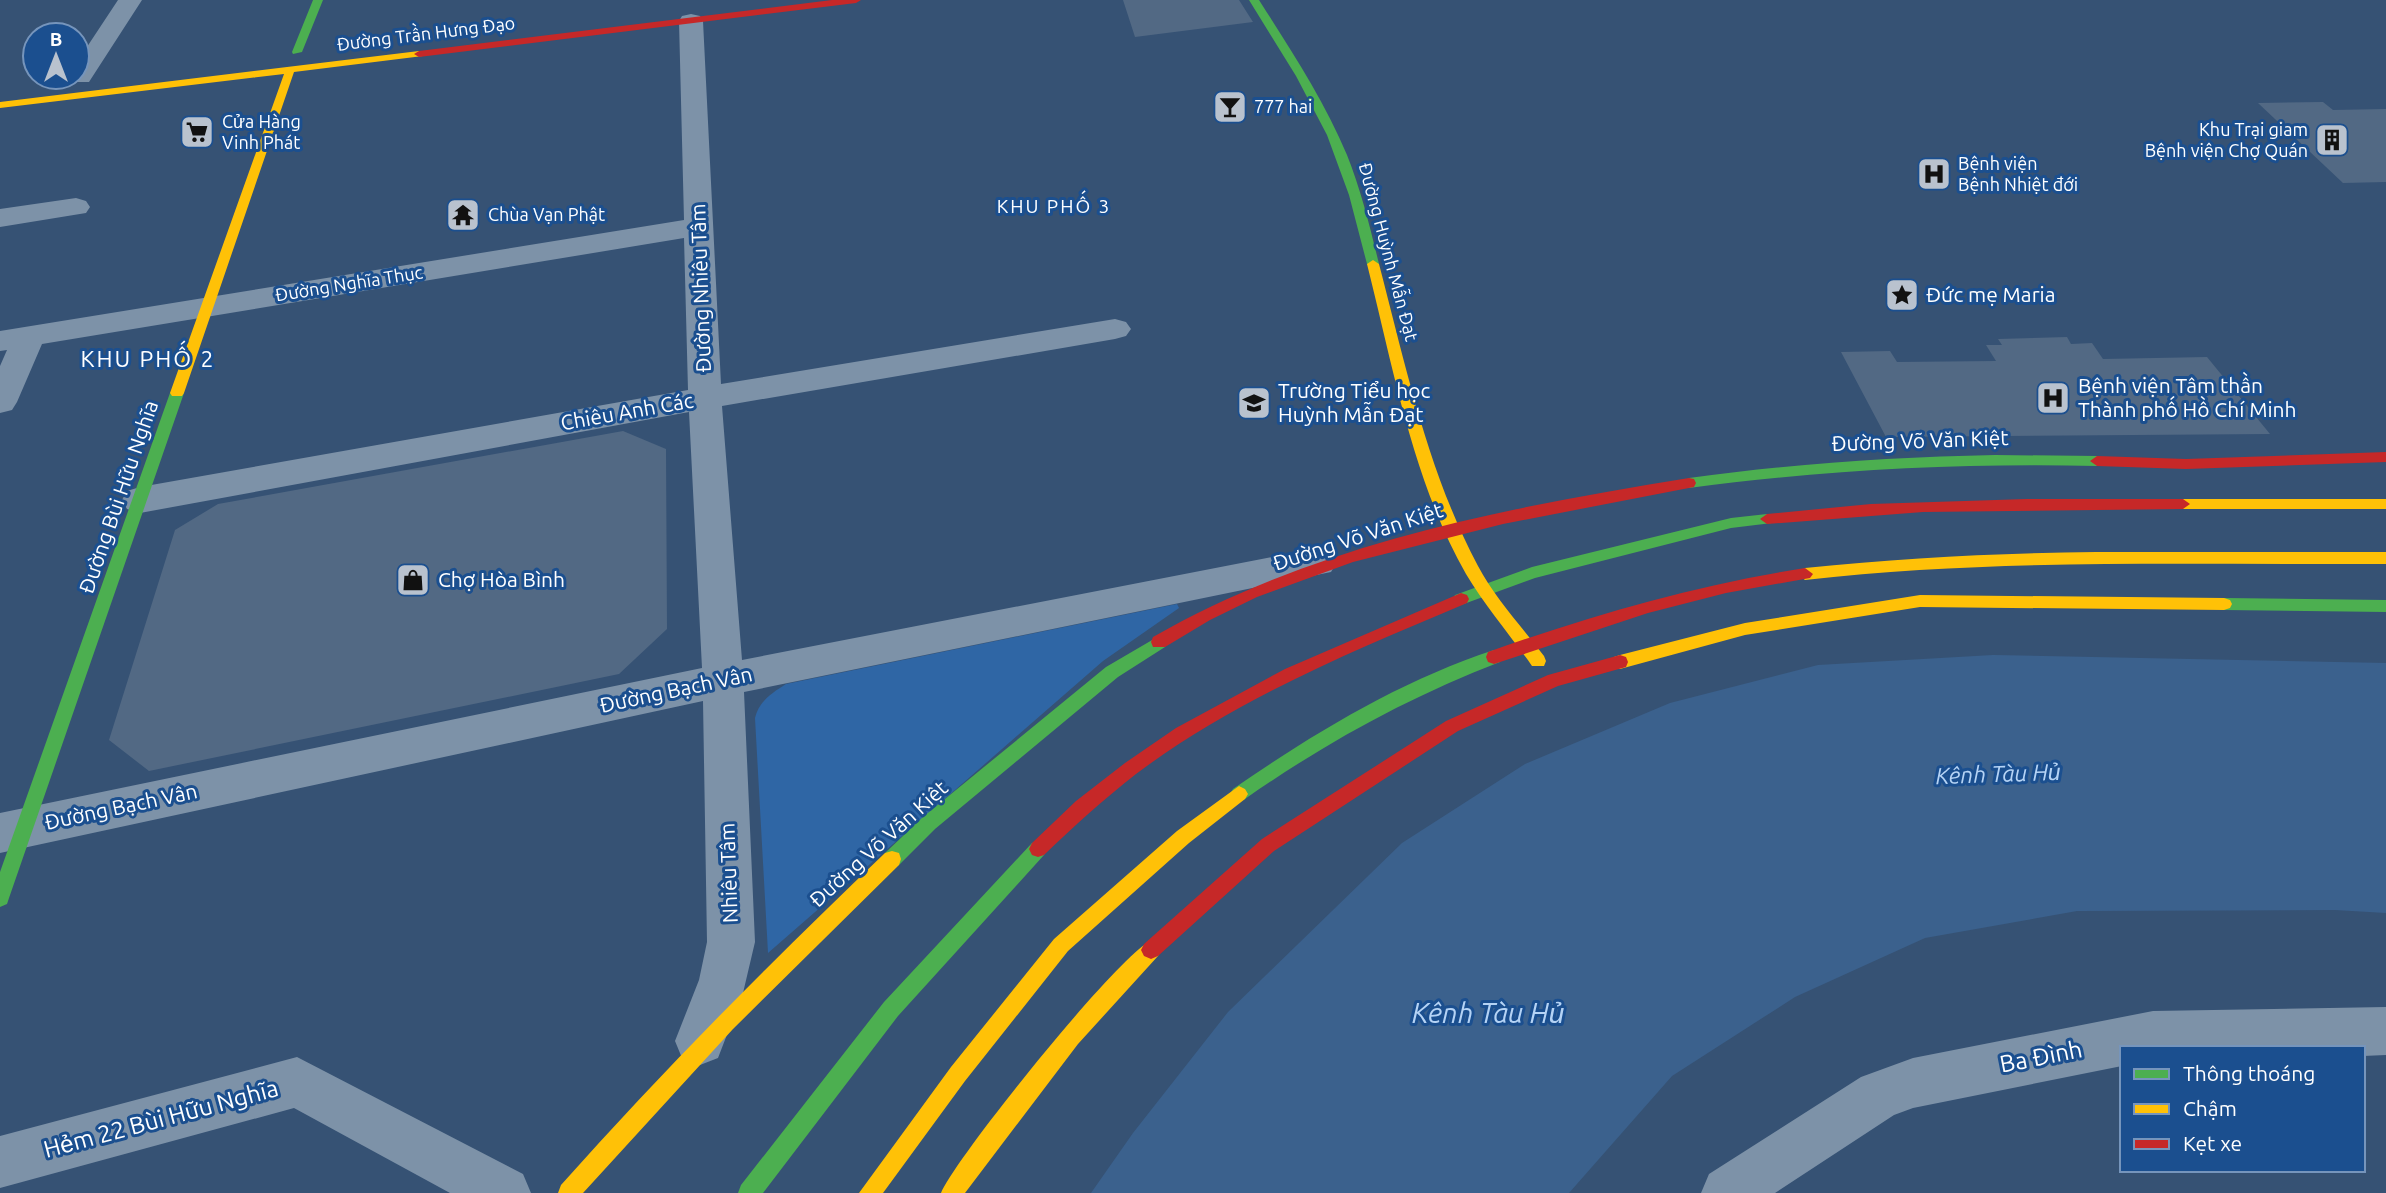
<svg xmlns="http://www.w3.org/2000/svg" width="2386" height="1193" font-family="Ubuntu,sans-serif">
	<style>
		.green { fill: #2f66a5 }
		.water { fill: #3b618d }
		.building { fill: #526984 }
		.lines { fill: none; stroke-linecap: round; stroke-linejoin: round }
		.street { fill: #7d92a8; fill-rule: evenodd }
		.fast { fill: #4caf50; fill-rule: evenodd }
		.slow { fill: #ffc107; fill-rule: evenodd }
		.jam { fill: #c62828; fill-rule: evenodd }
		.labels { text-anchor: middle; stroke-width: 6; stroke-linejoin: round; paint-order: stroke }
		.far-street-label { font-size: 18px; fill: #fff; stroke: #1b4f8f }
		.far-poi-label { font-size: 18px; fill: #fff; stroke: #1b4f8f; text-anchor: start }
		.far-neighbourhood-label { font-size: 19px; letter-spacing: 2px; fill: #fff; stroke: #1b4f8f }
		.street-label { font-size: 21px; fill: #fff; stroke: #1b4f8f }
		.poi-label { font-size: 21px; fill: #fff; stroke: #1b4f8f; text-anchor: start }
		.neighbourhood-label { font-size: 23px; letter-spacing: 2px; fill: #fff; stroke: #1b4f8f }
		.water-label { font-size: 23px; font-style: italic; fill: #b5d3f5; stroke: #1b4f8f }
		.near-street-label { font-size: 24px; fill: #fff; stroke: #1b4f8f }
		.near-water-label { font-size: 28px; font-style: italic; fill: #b5d3f5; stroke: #1b4f8f }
	</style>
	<rect width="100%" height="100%" fill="#365274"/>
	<path class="green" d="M 1177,604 L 1179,608 L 1103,661 L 768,953 L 755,718 C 759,701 772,693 786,684 Z"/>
	<path class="water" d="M 1993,655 L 2386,663 L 2386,913 L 2335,910 L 2077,911 L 1925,938 L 1795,997 L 1672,1076 L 1569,1193 L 1091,1193 L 1133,1133 L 1228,1012 L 1402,843 L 1525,764 L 1670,703 L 1818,665 Z"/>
	<path class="building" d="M 1123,0 L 1239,0 L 1253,22 L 1135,37 Z
		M 2323,102 L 2333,110 L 2386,109 L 2386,182 L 2343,183 L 2258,103 Z
		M 2067,337 L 2071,344 L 2092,343 L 2103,359 L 2207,357 L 2270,434 L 1886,437 L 1841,352 L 1890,351 L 1897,362 L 1996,361 L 1986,345 L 2002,345 L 1998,339 Z
		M 623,431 L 666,449 L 667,629 L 619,674 L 149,771 L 109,740 L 175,530 L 218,504 Z"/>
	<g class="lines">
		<path class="street" d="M 118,0 L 142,0 L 89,82 L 71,82 L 67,77 L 77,77 L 77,62 Z
			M 691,14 L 700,16 L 703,21 L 721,384 L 1115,319 L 1126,322 L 1131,329 L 1126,336 L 1115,339 L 722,406 L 742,660 L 1318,548 L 1331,552 L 1337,562 L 1331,572 L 744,692 L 755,942 L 743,993 L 718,1058 L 700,1065 L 682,1058 L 675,1041 L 699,980 L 707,942 L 703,701 L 0,853 L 0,813 L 702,668 L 689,412 L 140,513 L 127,509 L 122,500 L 127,491 L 140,487 L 688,390 L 684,238 L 42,344 L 17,402 L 12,410 L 0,413 L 0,366 L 7,350 L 0,351 L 0,331 L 684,220 L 679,21 L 682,16 Z
			M 76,198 L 86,201 L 90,207 L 86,213 L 0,227 L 0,209 Z
			M 2386,1007 L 2386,1055 L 2363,1056 L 2363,1048 L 2122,1048 L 2122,1066 L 1913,1108 L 1894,1115 L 1775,1193 L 1701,1193 L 1709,1174 L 1861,1077 L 1913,1058 L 2153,1011 Z
			M 297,1057 L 523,1174 L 531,1193 L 450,1193 L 294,1108 L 0,1188 L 0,1136 Z"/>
		<path class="fast" d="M 313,0 L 323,0 L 302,52 L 293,54 L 292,52 Z
			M 1249,0 L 1259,0 C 1291,50 1324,100 1347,155 C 1361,190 1370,227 1379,264 L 1377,267 L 1369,267 L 1367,264 L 1349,195 L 1327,135 L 1296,76 Z
			M 177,388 L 184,393 L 9,898 L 7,904 L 0,907 L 0,872 L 170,393 Z
			M 1995,455 L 2097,456 L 2104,461 L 2097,466 C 1960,463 1825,470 1689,488 L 1682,483 L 1689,478 C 1791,464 1892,457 1995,455 Z
			M 1767,514 L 1772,515 L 1774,519 L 1772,523 L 1731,528 L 1535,578 L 1461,605 L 1455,603 L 1453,599 L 1455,595 L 1532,567 L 1731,518 Z
			M 2224,598 L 2386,600 L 2386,612 L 2224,610 L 2218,608 L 2216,604 L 2218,600 Z
			M 1159,636 L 1165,637 L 1167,642 L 1165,647 L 1118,677 L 935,829 L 899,865 L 892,867 L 885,865 L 883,859 L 885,853 L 923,817 L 1106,667 Z
			M 1494,650 L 1500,652 L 1502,657 L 1500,662 C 1409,697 1325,743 1245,799 L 1239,802 L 1233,799 L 1230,794 L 1233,789 C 1314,733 1400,681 1494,650 Z
			M 1038,841 L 1044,843 L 1047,849 L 1044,855 L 898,1016 L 763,1193 L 738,1193 L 741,1185 L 884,1002 L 1032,843 Z"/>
		<path class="slow" d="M 419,51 L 423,52 L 423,56 L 294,72 L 184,393 L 182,396 L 172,396 L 170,393 L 284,74 L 0,108 L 0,102 Z
			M 1373,260 L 1379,264 C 1406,367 1428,472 1478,566 C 1495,598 1522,627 1544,656 L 1546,661 L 1544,666 L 1532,666 C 1511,636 1485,606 1466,574 C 1413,481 1393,367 1367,264 Z
			M 2183,499 L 2386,499 L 2386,509 L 2183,509 L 2176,504 Z
			M 2096,552 L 2386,552 L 2386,564 C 2192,565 1998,558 1805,580 L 1797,574 L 1805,568 C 1902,558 1998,553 2096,552 Z
			M 1920,595 L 2224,598 L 2230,600 L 2232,604 L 2230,608 L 2224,610 L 1920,607 L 1745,635 L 1620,669 L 1614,667 L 1612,662 L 1614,657 L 1620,655 L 1745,623 Z
			M 1239,786 L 1245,789 L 1248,794 L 1245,799 L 1189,843 L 1068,951 L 965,1081 L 883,1193 L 859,1193 L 951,1067 L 1054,939 L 1177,831 Z
			M 892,851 L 899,853 L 901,859 L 899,865 L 733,1029 L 583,1193 L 558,1193 L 561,1185 C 664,1069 773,960 885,853 Z
			M 1151,941 L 1158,944 L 1161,950 L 1158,956 L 1078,1044 L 965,1193 L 941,1193 C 956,1157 1120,953 1151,941 Z"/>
		<path class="jam" d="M 832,0 L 861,0 L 856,3 L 419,57 L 414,54 L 419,51 Z
			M 2386,452 L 2386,462 L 2186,469 L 2097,466 L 2090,461 L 2097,456 L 2186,459 Z
			M 1689,478 L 1694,479 L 1696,483 L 1694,487 L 1503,524 L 1353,562 L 1257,597 L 1210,620 L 1165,647 L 1153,647 L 1151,642 L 1153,637 C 1318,543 1504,508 1689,478 Z
			M 2027,499 L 2183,499 L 2190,504 L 2183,509 L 1923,512 L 1767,524 L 1760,519 L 1767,514 L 1871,504 Z
			M 1805,568 L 1813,574 L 1810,578 L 1726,593 L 1648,613 L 1494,664 L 1488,662 L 1486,657 L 1488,652 C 1592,615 1696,585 1805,568 Z
			M 1461,593 L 1467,595 L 1469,599 L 1467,603 C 1353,651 1236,699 1136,774 C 1104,799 1074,826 1044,855 L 1038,857 L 1032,855 L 1029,849 L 1032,843 L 1076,801 L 1125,763 L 1176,728 L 1285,669 Z
			M 1620,655 L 1626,657 L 1628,662 L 1626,667 L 1558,686 L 1458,731 L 1274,851 L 1158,956 L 1151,959 L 1144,956 L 1141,950 L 1144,944 L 1262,839 L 1446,721 L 1548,675 Z"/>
	</g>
	<defs>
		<symbol id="bar-square" viewBox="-11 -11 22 22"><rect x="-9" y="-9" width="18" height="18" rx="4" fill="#b9c2ce" stroke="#1b4f8f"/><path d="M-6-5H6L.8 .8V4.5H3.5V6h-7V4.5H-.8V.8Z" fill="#111"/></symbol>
		<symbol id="supermarket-square" viewBox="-11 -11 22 22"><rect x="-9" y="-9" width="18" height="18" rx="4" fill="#b9c2ce" stroke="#1b4f8f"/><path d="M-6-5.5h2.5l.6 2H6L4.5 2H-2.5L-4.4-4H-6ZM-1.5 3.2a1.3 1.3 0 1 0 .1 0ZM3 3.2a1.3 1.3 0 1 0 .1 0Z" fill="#111"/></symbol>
		<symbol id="building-square" viewBox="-11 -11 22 22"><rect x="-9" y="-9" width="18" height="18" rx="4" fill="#b9c2ce" stroke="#1b4f8f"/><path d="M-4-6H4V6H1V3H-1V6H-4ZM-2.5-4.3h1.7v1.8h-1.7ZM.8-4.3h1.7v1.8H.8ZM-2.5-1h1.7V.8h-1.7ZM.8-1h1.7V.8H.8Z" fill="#111"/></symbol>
		<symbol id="hospital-square" viewBox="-11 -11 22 22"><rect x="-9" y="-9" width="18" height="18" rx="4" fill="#b9c2ce" stroke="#1b4f8f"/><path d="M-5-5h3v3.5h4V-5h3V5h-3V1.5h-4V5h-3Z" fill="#111"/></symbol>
		<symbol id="temple-square" viewBox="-11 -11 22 22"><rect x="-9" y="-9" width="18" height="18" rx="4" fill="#b9c2ce" stroke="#1b4f8f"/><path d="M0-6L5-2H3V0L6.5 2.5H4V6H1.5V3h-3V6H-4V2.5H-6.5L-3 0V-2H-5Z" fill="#111"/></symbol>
		<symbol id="sight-square" viewBox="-11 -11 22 22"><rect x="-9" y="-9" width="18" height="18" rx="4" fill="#b9c2ce" stroke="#1b4f8f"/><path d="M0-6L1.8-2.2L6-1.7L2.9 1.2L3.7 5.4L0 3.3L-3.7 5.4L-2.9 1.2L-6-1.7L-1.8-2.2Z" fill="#111"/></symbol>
		<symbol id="school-square" viewBox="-11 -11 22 22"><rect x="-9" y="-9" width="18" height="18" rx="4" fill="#b9c2ce" stroke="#1b4f8f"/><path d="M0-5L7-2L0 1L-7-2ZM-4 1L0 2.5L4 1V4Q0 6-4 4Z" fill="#111"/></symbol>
		<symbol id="shop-square" viewBox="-11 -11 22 22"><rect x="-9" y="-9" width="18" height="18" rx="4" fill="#b9c2ce" stroke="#1b4f8f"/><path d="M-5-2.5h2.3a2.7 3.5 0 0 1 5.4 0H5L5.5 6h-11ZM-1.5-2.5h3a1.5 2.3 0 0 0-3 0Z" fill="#111"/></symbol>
	</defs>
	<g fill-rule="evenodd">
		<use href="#bar-square" x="1211" y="88" width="38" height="38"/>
		<use href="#supermarket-square" x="178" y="113" width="38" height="38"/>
		<use href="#building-square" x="2313" y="121" width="38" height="38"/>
		<use href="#hospital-square" x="1915" y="155" width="38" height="38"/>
		<use href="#temple-square" x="444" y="196" width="38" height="38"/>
		<use href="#sight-square" x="1883" y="276" width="38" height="38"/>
		<use href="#hospital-square" x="2034" y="379" width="38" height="38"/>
		<use href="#school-square" x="1235" y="384" width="38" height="38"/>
		<use href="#shop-square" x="394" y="561" width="38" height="38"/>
	</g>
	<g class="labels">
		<g class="far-street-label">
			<text transform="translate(426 34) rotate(-7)" y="6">Đường Trần Hưng Đạo</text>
			<text transform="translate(1388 252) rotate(75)" y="6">Đường Huỳnh Mẫn Đạt</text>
			<text transform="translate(349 284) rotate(-9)" y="6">Đường Nghĩa Thục</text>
		</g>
		<g class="far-poi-label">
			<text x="1254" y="113">777 hai</text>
			<text x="222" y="128">Cửa Hàng<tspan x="222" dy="21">Vinh Phát</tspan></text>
			<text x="2308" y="136" text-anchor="end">Khu Trại giam<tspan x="2308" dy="21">Bệnh viện Chợ Quán</tspan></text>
			<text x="1958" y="170">Bệnh viện<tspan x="1958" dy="21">Bệnh Nhiệt đới</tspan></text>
			<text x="488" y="221">Chùa Vạn Phật</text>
		</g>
		<g class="far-neighbourhood-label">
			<text x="1054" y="213">KHU PHỐ 3</text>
		</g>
		<g class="street-label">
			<text transform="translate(701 288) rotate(-92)" y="7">Đường Nhiêu Tâm</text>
			<text transform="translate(627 412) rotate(-10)" y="7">Chiêu Anh Các</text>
			<text transform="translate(1920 441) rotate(-2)" y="7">Đường Võ Văn Kiệt</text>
			<text transform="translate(119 497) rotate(-71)" y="7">Đường Bùi Hữu Nghĩa</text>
			<text transform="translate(1358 537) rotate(-18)" y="7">Đường Võ Văn Kiệt</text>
			<text transform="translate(676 690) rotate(-12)" y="7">Đường Bạch Vân</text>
			<text transform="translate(121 807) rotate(-12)" y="7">Đường Bạch Vân</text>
			<text transform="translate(879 844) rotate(-42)" y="7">Đường Võ Văn Kiệt</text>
			<text transform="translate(729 873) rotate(-92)" y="7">Nhiêu Tâm</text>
		</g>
		<g class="poi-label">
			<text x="1926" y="302">Đức mẹ Maria</text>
			<text x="2078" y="393">Bệnh viện Tâm thần<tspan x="2078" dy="24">Thành phố Hồ Chí Minh</tspan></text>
			<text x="1278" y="398">Trường Tiểu học<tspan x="1278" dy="24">Huỳnh Mẫn Đạt</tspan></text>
			<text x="438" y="587">Chợ Hòa Bình</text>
		</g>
		<g class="neighbourhood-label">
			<text x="148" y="367">KHU PHỐ 2</text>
		</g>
		<g class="water-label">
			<text transform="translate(1998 774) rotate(-2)" y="8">Kênh Tàu Hủ</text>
		</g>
		<g class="near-street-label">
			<text transform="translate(2041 1057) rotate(-11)" y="8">Ba Đình</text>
			<text transform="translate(161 1119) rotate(-15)" y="8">Hẻm 22 Bùi Hữu Nghĩa</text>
		</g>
		<g class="near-water-label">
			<text x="1488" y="1023">Kênh Tàu Hủ</text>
		</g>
	</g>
	<rect x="2120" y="1046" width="245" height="126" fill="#1b4f8f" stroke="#7695bc" stroke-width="2"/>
	<rect x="2134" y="1069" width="35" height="10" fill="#4caf50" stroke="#7695bc" stroke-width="2"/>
	<text x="2183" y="1081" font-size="21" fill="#ffffff">Thông thoáng</text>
	<rect x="2134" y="1104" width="35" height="10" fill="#ffc107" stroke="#7695bc" stroke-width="2"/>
	<text x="2183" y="1116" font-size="21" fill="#ffffff">Chậm</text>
	<rect x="2134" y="1139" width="35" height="10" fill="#c62828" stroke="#7695bc" stroke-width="2"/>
	<text x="2183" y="1151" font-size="21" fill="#ffffff">Kẹt xe</text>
	<g transform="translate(56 56)"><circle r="33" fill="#1b4f8f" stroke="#7695bc" stroke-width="2"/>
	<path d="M0-5L12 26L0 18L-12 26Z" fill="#b9c2ce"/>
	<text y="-10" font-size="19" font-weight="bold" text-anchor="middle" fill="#ffffff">B</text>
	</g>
</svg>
